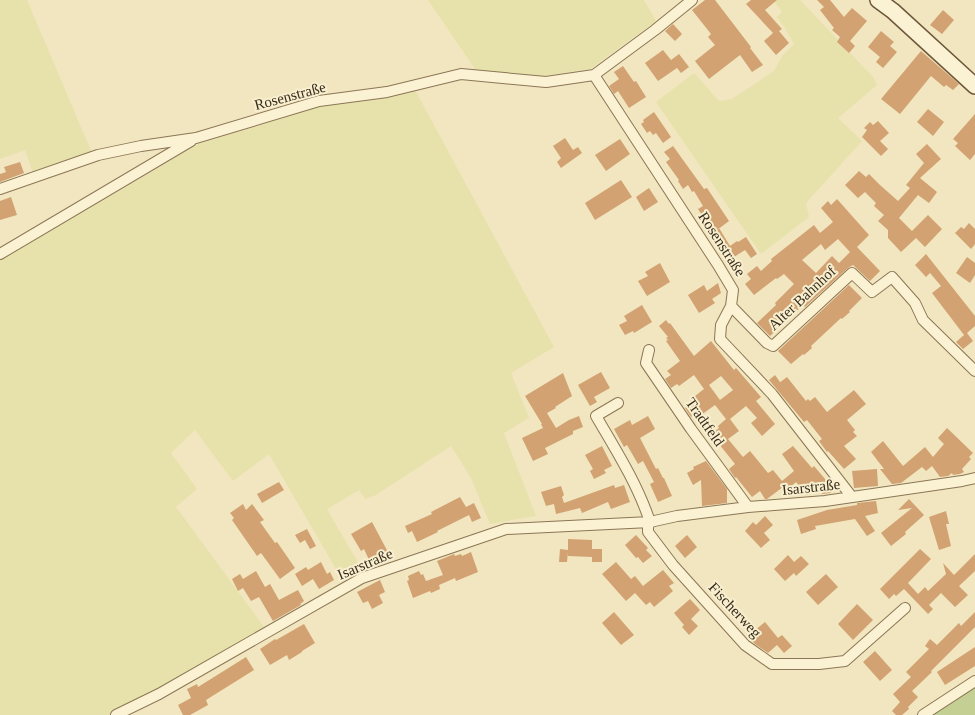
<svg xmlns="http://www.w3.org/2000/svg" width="975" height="715" font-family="Georgia,serif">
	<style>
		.farmland { fill: #e7e2ac }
		.green { fill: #c4cf93 }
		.building { fill: #d2a272; fill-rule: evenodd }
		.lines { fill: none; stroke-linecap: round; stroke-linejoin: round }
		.street-casing { stroke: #8b7656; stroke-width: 12 }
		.secondary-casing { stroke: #6d573a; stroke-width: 18 }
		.street { stroke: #fbf2d3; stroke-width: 10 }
		.secondary { stroke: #fbf2d3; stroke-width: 15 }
		.labels { text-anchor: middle; stroke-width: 4; stroke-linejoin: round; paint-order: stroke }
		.street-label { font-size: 15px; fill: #392c1c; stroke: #f8efcf }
	</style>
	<rect width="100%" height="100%" fill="#f1e6bf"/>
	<path class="farmland" d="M 0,0 L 27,0 L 92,153 L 33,173 L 25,150 L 0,159 Z
		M 428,0 L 644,0 L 656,21 L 590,69 L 542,76 L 477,72 Z
		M 773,0 L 800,0 L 873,77 L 877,85 L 838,118 L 862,141 L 806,203 L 809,217 L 761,254 L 656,102 L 694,73 L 719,101 L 732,99 L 774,71 L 782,56 L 794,44 L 785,28 L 777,17 L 782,12 Z
		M 415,90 L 554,347 L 511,373 L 529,418 L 504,433 L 536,516 L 490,524 L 471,478 L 451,446 L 376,495 L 365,499 L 359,490 L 327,509 L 363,571 L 343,581 L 269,454 L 233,481 L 195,430 L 171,453 L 197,489 L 176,507 L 264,627 L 157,691 L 109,715 L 0,715 L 0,257 L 119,191 L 198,144 L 318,106 Z"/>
	<path class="green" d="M 975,685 L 975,715 L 926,715 Z"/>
	<path class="building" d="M 705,0 L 715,0 L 751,47 L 750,48 L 763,65 L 752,72 L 740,55 L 709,79 L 695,61 L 715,45 L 708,37 L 711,34 L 692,10 Z
		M 751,0 L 777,0 L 765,10 L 782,29 L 779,31 L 789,43 L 776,55 L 764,41 L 773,33 L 746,4 Z
		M 817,0 L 830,0 L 844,17 L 852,8 L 867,21 L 850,41 L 855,46 L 849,53 L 837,42 L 840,37 L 832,30 L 834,28 L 820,10 L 824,7 Z
		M 943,10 L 954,20 L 942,34 L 930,25 Z
		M 673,24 L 682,34 L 675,41 L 665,31 Z
		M 881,31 L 894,42 L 890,46 L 897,52 L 883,68 L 876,62 L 880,57 L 868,47 Z
		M 663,50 L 671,60 L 679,54 L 689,67 L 681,73 L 677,68 L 658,81 L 645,63 Z
		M 921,51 L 959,84 L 953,90 L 946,85 L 944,87 L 931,76 L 900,114 L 881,99 Z
		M 623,66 L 634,82 L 636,81 L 646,97 L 629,108 L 618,91 L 614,94 L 609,86 L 619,79 L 614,72 Z
		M 928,109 L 944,122 L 933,136 L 917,122 Z
		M 654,112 L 671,137 L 663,143 L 656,133 L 653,135 L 650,131 L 647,133 L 641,124 L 644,122 L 643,120 Z
		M 975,114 L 975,154 L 970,160 L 955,146 L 958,143 L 953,139 Z
		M 878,121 L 889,133 L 880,141 L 888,149 L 881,156 L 862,137 L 867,130 L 864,128 L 870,122 L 873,125 Z
		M 565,138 L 573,150 L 578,147 L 582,153 L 561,168 L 557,162 L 561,158 L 553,146 Z
		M 620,139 L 630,154 L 606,171 L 595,155 Z
		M 927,144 L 941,159 L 920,178 L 937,192 L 929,203 L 918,195 L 899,218 L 912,231 L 928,215 L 942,229 L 925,247 L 916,238 L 901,252 L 888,238 L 888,230 L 878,221 L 884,215 L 874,206 L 876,203 L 865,192 L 858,198 L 845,185 L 859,171 L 866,177 L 869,174 L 880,185 L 898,201 L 910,188 L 906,185 L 924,163 L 916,154 Z
		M 673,146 L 704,189 L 707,188 L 729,221 L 717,230 L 719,228 L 730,246 L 737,241 L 738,242 L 746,237 L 757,254 L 751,258 L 745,250 L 726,262 L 720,252 L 722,251 L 711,233 L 713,232 L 698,209 L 703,206 L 694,191 L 692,192 L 688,185 L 683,189 L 678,181 L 679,180 L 666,162 L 670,159 L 664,152 Z
		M 20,162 L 24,173 L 0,182 L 0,174 L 6,172 L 4,167 Z
		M 621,180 L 632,197 L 595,220 L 585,203 Z
		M 649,188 L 658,202 L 644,211 L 636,197 Z
		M 11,197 L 17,215 L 0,220 L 0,201 Z
		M 837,199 L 869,235 L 857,247 L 880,271 L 870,281 L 853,265 L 848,268 L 805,307 L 803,305 L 770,336 L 757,323 L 776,305 L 775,303 L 794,284 L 784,274 L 777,279 L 776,278 L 754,295 L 745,284 L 751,279 L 747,274 L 757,266 L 761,271 L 772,261 L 771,259 L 814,225 L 820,233 L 833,222 L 821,208 L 828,201 L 831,205 ZM 838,239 L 850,252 L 839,263 L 832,256 L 816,273 L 802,260 L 821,244 L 825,250 Z
		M 969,223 L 975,229 L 975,244 L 971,249 L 955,233 L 961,227 L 964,229 Z
		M 926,254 L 975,316 L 975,326 L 967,333 L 973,341 L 963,349 L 956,342 L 964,335 L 932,293 L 941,286 L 930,273 L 926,277 L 915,265 Z
		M 967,257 L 975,263 L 975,275 L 970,283 L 956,273 Z
		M 660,263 L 670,282 L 647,296 L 638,281 L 648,276 L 645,272 Z
		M 718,283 L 721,293 L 712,299 L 715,303 L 699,313 L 688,295 L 704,285 L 707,291 Z
		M 849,285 L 862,298 L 849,311 L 850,312 L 842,319 L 841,318 L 811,346 L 812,348 L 804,355 L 803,354 L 791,364 L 778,351 Z
		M 642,305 L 652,322 L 634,333 L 633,331 L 625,335 L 619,325 L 627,321 L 624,316 Z
		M 666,320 L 669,324 L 670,323 L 694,356 L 711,341 L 734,370 L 736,368 L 761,397 L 756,401 L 775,424 L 762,436 L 751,423 L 757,418 L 746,406 L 730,419 L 739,431 L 728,439 L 743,457 L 750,451 L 768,473 L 773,470 L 782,481 L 794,471 L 782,454 L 793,446 L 812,468 L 814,466 L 831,486 L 831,493 L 822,494 L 821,484 L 807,495 L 796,482 L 786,491 L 783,487 L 767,499 L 765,499 L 760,491 L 752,497 L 736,477 L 735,478 L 729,469 L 735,464 L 719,444 L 721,442 L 713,433 L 719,428 L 718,426 L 726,419 L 715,405 L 701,415 L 698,411 L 691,417 L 685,408 L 692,403 L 690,400 L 704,389 L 694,375 L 679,386 L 677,384 L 671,388 L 665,379 L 671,375 L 667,371 L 680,361 L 666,341 L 668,340 L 666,338 L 668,337 L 659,326 ZM 721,376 L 733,390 L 720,400 L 709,385 Z
		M 601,372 L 610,388 L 594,397 L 597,402 L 590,406 L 578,385 Z
		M 563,373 L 572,396 L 555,407 L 556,408 L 547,413 L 556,428 L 569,420 L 579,416 L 583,427 L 573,431 L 573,434 L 545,448 L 548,454 L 533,461 L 522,438 L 543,428 L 541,424 L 542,424 L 525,396 Z
		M 775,375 L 780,382 L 779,383 L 787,377 L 806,401 L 808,399 L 810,401 L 815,397 L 827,412 L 854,390 L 866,404 L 847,420 L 855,430 L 853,432 L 857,436 L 844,446 L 856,459 L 844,469 L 828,451 L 827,452 L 819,441 L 822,439 L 807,420 L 804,422 L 769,380 Z
		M 648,416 L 655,429 L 640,438 L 656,469 L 658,468 L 663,478 L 664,478 L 672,496 L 658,502 L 650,484 L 654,482 L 643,461 L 638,464 L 627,445 L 624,447 L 614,429 L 630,420 L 632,425 Z
		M 947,428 L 973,453 L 969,457 L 971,459 L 962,469 L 964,472 L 960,474 L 953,475 L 952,473 L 948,476 L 940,477 L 932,466 L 926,471 L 922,467 L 901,483 L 892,484 L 880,469 L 884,469 L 871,452 L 883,441 L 903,466 L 925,447 L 933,457 L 944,444 L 938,438 Z
		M 602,446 L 612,466 L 604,470 L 606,473 L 594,479 L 590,471 L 593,469 L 585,455 Z
		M 706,461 L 727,489 L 727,503 L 702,506 L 701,480 L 693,485 L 687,473 L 694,469 L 693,467 Z
		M 877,469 L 878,486 L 854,488 L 852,471 Z
		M 279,482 L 284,490 L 262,503 L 257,494 Z
		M 614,485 L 615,488 L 624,485 L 630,502 L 611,509 L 608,502 L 582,513 L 580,508 L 556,514 L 554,504 L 546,506 L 541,492 L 561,486 L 564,495 L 562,497 L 564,503 Z
		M 460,497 L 466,507 L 474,503 L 481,518 L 472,522 L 469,515 L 437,531 L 438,532 L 417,542 L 412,531 L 408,533 L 405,526 L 432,514 L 431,512 Z
		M 909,499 L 924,515 L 905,532 L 906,534 L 891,546 L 881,533 L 912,508 L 898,510 Z
		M 876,501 L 878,513 L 865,516 L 875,531 L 867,536 L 855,519 L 815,526 L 816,529 L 801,534 L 797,520 L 827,510 L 857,505 L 857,503 Z
		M 243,504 L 246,510 L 252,504 L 264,520 L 260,522 L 275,543 L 277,542 L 295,568 L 280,579 L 261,553 L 257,556 L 232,520 L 234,518 L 230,513 Z
		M 946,511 L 949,524 L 946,524 L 951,546 L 939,550 L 929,517 Z
		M 765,516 L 773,525 L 764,533 L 770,540 L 761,548 L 745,531 L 753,522 L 756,525 Z
		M 372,522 L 389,554 L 371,564 L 364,549 L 361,551 L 351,534 Z
		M 307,529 L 316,546 L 310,549 L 305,540 L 300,543 L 295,535 Z
		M 636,535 L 648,548 L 646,550 L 652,556 L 643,563 L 638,557 L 636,558 L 625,545 Z
		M 687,535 L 697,547 L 685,558 L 675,546 Z
		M 568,539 L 592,540 L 592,549 L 602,549 L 602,562 L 592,562 L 592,557 L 568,556 L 568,552 L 567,562 L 559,562 L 560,549 L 568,550 Z
		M 920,549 L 931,559 L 908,583 L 918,594 L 925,587 L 928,591 L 946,574 L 943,563 L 954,575 L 975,554 L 975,571 L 959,586 L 968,595 L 955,607 L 941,593 L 929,605 L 933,609 L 928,614 L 904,589 L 896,596 L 894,594 L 889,599 L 880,589 Z
		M 471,552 L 478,572 L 456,581 L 455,578 L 439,585 L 440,589 L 431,593 L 430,591 L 413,598 L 407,581 L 409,580 L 408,576 L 419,571 L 421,575 L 423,574 L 426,581 L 443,575 L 437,561 L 454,554 L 455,556 L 461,554 L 462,556 Z
		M 788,555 L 794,562 L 801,556 L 809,564 L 796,576 L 794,573 L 785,581 L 774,569 Z
		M 321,562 L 327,574 L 330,572 L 334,580 L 319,589 L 313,579 L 302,586 L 295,574 L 306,567 L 308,570 Z
		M 616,562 L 631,579 L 635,576 L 643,586 L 663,570 L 674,583 L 669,586 L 673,591 L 654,607 L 650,602 L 646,605 L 635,593 L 626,601 L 602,574 Z
		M 256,571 L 265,587 L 270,584 L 279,600 L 298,590 L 304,601 L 300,604 L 301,605 L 273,621 L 259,597 L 251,601 L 243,588 L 238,591 L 232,579 L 240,574 L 243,579 Z
		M 826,574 L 838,587 L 818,605 L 806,592 Z
		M 380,580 L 385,592 L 379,595 L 383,603 L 372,609 L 368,601 L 363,603 L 357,592 Z
		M 690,599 L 700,610 L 691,619 L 698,626 L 689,635 L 682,627 L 684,625 L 674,613 Z
		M 857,604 L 873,620 L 853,640 L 838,624 Z
		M 614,612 L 634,635 L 621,645 L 602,623 Z
		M 975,612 L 975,627 L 931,671 L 932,672 L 912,691 L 918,697 L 908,707 L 909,709 L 902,715 L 896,715 L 892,711 L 900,702 L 893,694 L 911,677 L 906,672 L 929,649 L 925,646 L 930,639 L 937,645 L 959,623 L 961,626 Z
		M 765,622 L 778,638 L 782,635 L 792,646 L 784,653 L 777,645 L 768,653 L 755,644 L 748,636 Z
		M 304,624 L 315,643 L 302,651 L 302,652 L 289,660 L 287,655 L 270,665 L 260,649 L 275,639 L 276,640 Z
		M 975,647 L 975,666 L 945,685 L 937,672 Z
		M 875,651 L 892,670 L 880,681 L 863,662 Z
		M 246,657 L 254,670 L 206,700 L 208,705 L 190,715 L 183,715 L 178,705 L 191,698 L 187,689 L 197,684 L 198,687 Z"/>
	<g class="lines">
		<defs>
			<path id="street" d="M 692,0 L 655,30 L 594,75 L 718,265 L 733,290 L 731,306 L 721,325 L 720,339 L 772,394 L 852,497
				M 0,189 L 98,155 L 141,146 L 196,138 L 319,101 L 387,92 L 461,74 L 546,82 L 594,75
				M 0,254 L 191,141
				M 731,306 L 767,343 L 773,346 L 852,273 L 872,292 L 892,277 L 915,303 L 923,320 L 975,371
				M 649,350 L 646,363 L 691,429 L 748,507
				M 618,403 L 596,416 C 616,450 638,485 650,522
				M 650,522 L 648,527 L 648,532 L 673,565 L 745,645 L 772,664 L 819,664 L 845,661 L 905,608
				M 116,715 L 159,694 L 362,578 L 506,529 L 650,522 L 677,516 L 748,507 L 825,501 L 962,481 L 975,478
				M 923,715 L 975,681"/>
			<path id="secondary" d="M 878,0 L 893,11 L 975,86"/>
		</defs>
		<use href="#street" class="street-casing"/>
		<use href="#secondary" class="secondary-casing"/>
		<use href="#street" class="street"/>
		<use href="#secondary" class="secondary"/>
	</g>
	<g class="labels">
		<g class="street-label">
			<text transform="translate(290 96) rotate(-15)" y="5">Rosenstraße</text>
			<text transform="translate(722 244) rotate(57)" y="5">Rosenstraße</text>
			<text transform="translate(802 298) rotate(-43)" y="5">Alter Bahnhof</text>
			<text transform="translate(705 422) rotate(55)" y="5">Tradtfeld</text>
			<text transform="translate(811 487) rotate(-6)" y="5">Isarstraße</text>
			<text transform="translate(365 564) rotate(-23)" y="5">Isarstraße</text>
			<text transform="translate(735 610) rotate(47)" y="5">Fischerweg</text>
		</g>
	</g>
</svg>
